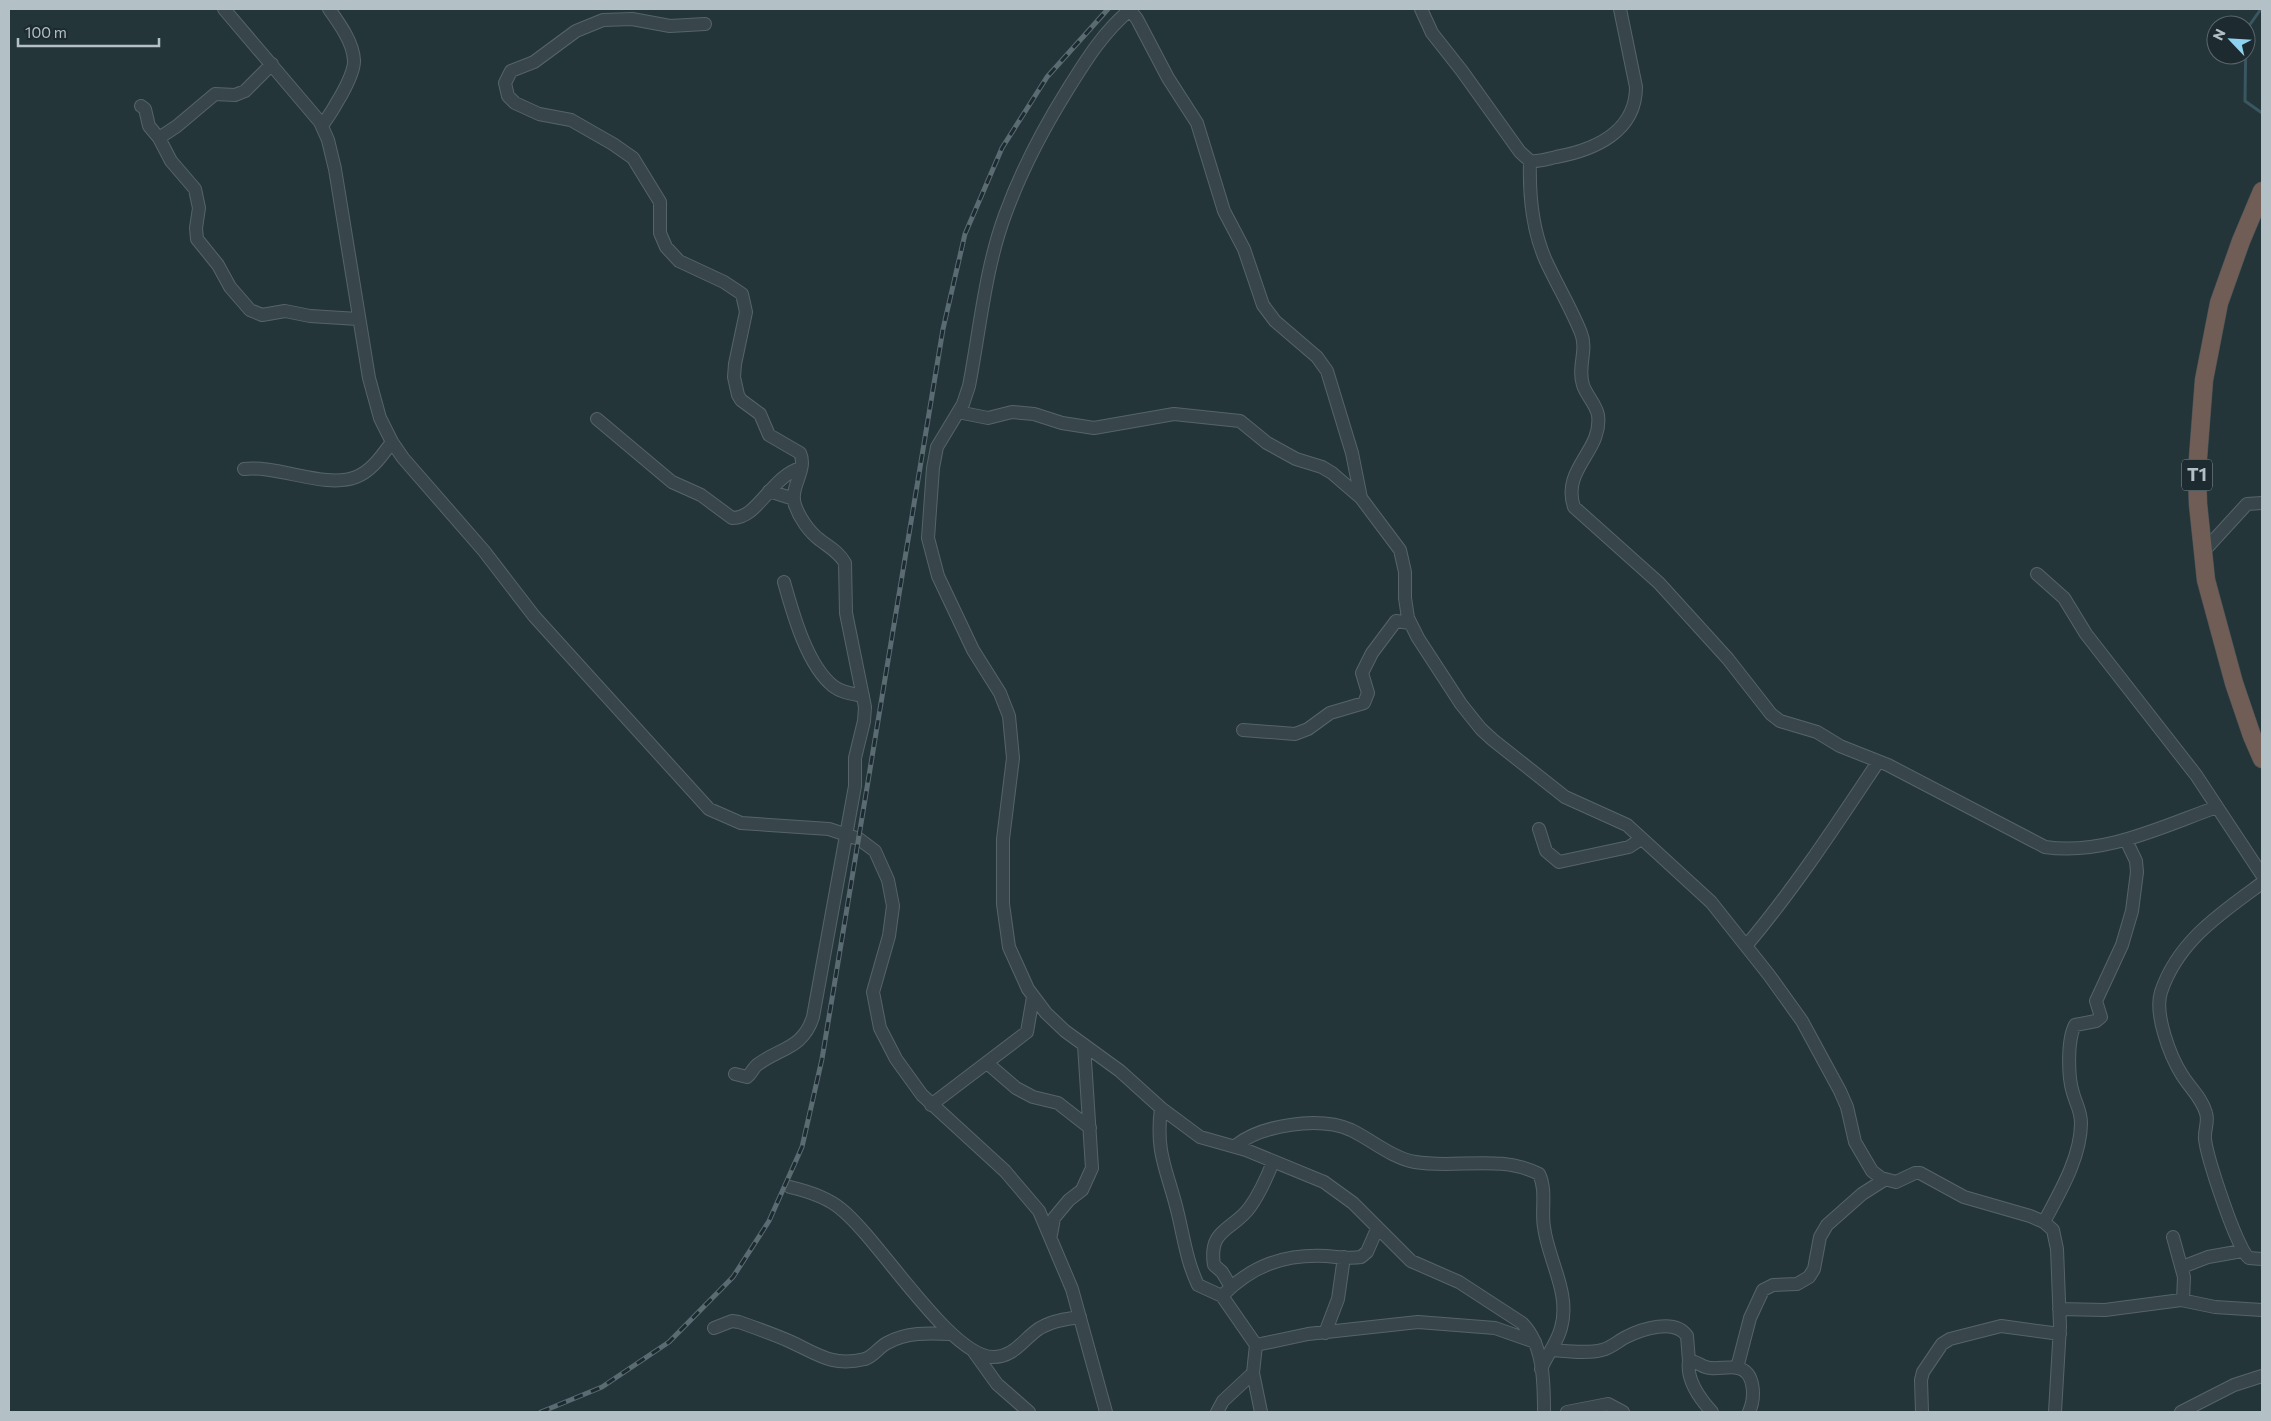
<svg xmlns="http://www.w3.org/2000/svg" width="2271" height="1421" font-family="Commissioner,sans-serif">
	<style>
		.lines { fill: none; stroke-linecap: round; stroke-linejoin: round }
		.stream { stroke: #395661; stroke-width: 3 }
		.minor-casing { stroke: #566469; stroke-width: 14 }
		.highway-casing { stroke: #435156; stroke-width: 19 }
		.minor { stroke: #38464b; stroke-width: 12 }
		.highway { stroke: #705d55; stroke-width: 18 }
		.rail-casing { stroke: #5a6b72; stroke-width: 5 }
		.rail { stroke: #1d2b30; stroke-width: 3; stroke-dasharray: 9; stroke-linecap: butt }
		.labels { text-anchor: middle; stroke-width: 4.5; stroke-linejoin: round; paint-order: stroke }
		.shield { fill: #1d2b30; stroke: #869499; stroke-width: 1 }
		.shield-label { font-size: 18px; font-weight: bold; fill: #b3c1c6 }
	</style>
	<rect width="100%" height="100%" fill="#24353a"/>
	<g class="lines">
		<path class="stream" d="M 2261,9 L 2246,30 L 2245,101 L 2262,113"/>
		<defs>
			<path id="minor" d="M 224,9 L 320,122 L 328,140 L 335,169 L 369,378 L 380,418 L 392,442 L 403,458 L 484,551 L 534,616 L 709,809 L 741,823 L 829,829 L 859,839 L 875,851 L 888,880 L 893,906 L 889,936 L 873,992 L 880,1028 L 896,1059 L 922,1095 L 1005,1171 L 1039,1211 L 1072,1289 L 1106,1412
				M 1131,9 C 1104,31 1086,60 1068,89 C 1043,129 1021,171 1005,215 C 985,269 980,329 969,386 L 963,404 L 937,447 L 933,468 L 928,538 L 938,576 L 973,650 L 1000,693 L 1009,716 L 1013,758 L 1003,839 L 1003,904 L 1009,947 L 1028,989 L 1046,1013 L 1065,1031 L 1120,1071 L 1161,1108 L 1200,1137 L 1246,1150 L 1324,1182 L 1353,1203 L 1411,1261 L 1459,1282 L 1522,1323 C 1544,1345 1544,1383 1544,1412
				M 1421,9 L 1432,33 L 1462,71 L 1520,152 L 1530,161
				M 1620,9 L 1636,87 C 1636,132 1594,150 1556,157 C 1547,159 1540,162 1530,161 C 1529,194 1532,230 1546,261 C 1557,285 1571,308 1581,333 C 1588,350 1577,367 1583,385 C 1586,395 1596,404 1598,415 C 1603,451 1561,469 1574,507 L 1659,583 L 1728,659 L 1771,714 L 1780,721 L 1817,732 L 1840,746 L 1888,765 L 2045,847 C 2104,856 2163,826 2217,807
				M 1130,10 L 1137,19 L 1168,78 L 1197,123 L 1224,211 L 1244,249 L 1263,305 L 1275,321 L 1317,357 L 1327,371 L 1352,453 L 1361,498 L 1400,550 L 1405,572 L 1405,598 L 1408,618 L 1418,638 L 1461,704 L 1481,729 L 1493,740 L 1565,797 L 1627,825 L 1711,902 L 1769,975 L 1802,1021 L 1840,1091 L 1847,1107 L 1855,1142 L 1872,1171 L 1881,1178 L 1896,1182 L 1915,1173 L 1920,1173 L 1964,1197 L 2030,1216 L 2044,1222 L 2053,1230 L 2057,1249 L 2060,1326 L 2055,1412
				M 705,24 L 670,26 L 632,19 L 603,20 L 576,31 L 534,62 L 511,71 L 505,83 L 508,96 L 515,103 L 539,114 L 571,120 L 613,144 L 633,158 L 660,202 L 660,233 L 666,247 L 679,261 L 724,282 L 742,294 L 746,312 L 735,364 L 734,377 L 738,395 L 741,400 L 760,414 L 769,435 L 800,453 C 808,470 789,487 795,505 C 799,517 809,532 820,540 C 829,547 839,552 845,563 L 846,613 L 865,707 L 864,721 L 855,758 L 855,786 L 813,1017 C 803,1049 779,1048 757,1065 C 753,1068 752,1073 747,1077 L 735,1074
				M 141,106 L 145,109 L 149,126 L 159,138 L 171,161 L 195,189 L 199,208 L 196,228 L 197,239 L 218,265 L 230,287 L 250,310 L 262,315 L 285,311 L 310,316 L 358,319
				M 322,126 C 331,113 355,76 354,60 C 353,42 339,23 329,9
				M 159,138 L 177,126 L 215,94 L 235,95 L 245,91 L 272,64
				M 958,412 L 988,418 L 1012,412 L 1034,414 L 1062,423 L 1094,428 L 1174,414 L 1240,421 L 1267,443 L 1296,459 L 1322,467 L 1332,473 L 1361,498
				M 597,419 L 672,482 L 701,495 L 732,518 C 758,519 771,476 801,468
				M 244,469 C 279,465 325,489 356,477 C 372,471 383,454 392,442
				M 769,491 L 794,499
				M 2203,552 L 2247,504 L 2262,503
				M 2037,574 L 2064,598 L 2086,634 L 2196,775 L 2262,875
				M 784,582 C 793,614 807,665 833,686 C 842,693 853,694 863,696
				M 1243,730 L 1295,734 L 1308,729 L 1330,713 L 1364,703 L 1368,693 L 1362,673 L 1372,653 L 1396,621 L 1410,623
				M 1539,829 L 1546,851 L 1559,862 L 1629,847 L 1641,839
				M 2262,883 C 2221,913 2178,941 2161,992 C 2154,1014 2170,1056 2182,1075 C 2190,1088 2202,1098 2206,1113 C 2209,1122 2204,1130 2205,1139 C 2207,1157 2237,1250 2249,1258 L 2262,1259
				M 1746,946 C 1795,888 1836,825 1878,762
				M 987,1063 L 1016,1088 L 1033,1097 L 1058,1103 L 1090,1128
				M 931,1105 L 1027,1032 L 1033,997
				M 1161,1108 C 1155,1155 1168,1171 1178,1214 C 1184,1239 1187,1262 1198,1285 L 1222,1296 L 1256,1345 L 1253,1373 L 1261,1412
				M 1235,1146 C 1261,1125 1319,1116 1351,1130 C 1372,1140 1392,1158 1415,1162 C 1455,1169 1501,1154 1539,1174 C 1547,1190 1541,1211 1544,1227 C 1548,1260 1571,1293 1561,1328 C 1557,1343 1547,1355 1541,1369
				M 790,1187 C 807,1191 827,1197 841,1209 C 879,1239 950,1357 993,1357 C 1015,1357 1024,1338 1040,1328 C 1052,1321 1066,1319 1080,1317
				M 2044,1222 C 2060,1192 2081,1157 2081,1123 C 2081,1111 2076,1104 2073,1093 C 2068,1078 2067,1040 2075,1025 L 2096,1021 L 2101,1017 L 2096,1001 L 2122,945 L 2132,911 L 2137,872 L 2136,861 L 2126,840
				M 1051,1235 L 1054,1218 L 1069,1200 L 1082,1190 L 1092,1168 L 1084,1045
				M 2173,1237 L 2184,1277 L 2183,1300
				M 2182,1267 L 2208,1257 L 2242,1251
				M 1231,1287 L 1222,1272 L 1214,1265 C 1208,1228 1234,1230 1250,1207 C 1260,1193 1267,1177 1273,1162
				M 1222,1296 C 1252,1265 1285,1254 1326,1256 C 1338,1257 1349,1259 1361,1257 L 1367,1252 L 1377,1229
				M 2059,1309 L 2105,1310 L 2181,1300 L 2215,1307 L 2262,1310
				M 714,1328 L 732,1321 L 739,1322 C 756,1328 773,1334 789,1341 C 818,1354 831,1367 865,1359 C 874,1356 879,1347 887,1343 C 907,1332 928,1333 951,1334
				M 1325,1333 L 1338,1299 L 1344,1257
				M 1256,1345 L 1308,1334 L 1418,1322 L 1495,1328 L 1535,1342
				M 1551,1350 C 1567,1351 1587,1354 1602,1350 C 1611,1348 1618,1341 1626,1337 C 1642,1329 1675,1318 1687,1336 L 1689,1361 C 1698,1361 1702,1368 1711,1368 C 1719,1369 1730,1366 1738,1368 C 1756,1372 1755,1399 1749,1412
				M 974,1352 L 997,1384 L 1029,1412
				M 1689,1361 C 1686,1380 1700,1399 1712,1412
				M 1737,1368 L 1750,1318 L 1763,1290 L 1773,1285 L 1797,1284 L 1809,1277 L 1814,1269 L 1820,1237 L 1827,1225 L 1862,1194 L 1884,1180
				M 1217,1412 L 1223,1401 L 1253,1373
				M 1567,1412 L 1608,1404 L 1623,1412
				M 1922,1412 L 1921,1380 L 1923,1372 L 1942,1344 L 1950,1339 L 2001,1326 L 2060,1334
				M 2181,1412 L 2234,1385 L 2262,1376"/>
			<path id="highway" d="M 2262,191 L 2241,241 L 2219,303 L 2204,380 L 2197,471 L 2198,504 L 2206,580 L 2234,683 L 2252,736 L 2262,759"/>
		</defs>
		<use href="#minor" class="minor-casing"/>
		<use href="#highway" class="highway-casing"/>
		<use href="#minor" class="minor"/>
		<use href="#highway" class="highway"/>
		<defs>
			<path id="rail" d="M 541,1412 L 602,1387 L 669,1342 L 733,1277 L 769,1221 L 802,1147 L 822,1059 L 943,329 L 965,234 L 1002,148 L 1047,77 L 1108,9"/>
		</defs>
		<use href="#rail" class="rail-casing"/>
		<use href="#rail" class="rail"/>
	</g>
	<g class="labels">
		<rect class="shield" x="2182" y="459.5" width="30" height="31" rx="4"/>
		<g class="shield-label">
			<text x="2197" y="481">T1</text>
		</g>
	</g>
	<rect width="2271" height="1421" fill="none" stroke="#b3c1c6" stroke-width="20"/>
	<g transform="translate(2231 40) rotate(295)"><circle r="24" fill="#1d2b30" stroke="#59676c"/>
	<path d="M0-4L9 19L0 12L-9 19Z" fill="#8dd3f1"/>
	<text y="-8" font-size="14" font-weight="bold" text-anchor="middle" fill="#b3c1c6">N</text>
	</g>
	<path d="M18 38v8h141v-8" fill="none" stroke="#b3c1c6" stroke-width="2.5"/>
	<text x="25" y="38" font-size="15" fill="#b3c1c6" stroke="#1d2b30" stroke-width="4" paint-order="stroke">100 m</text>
</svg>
